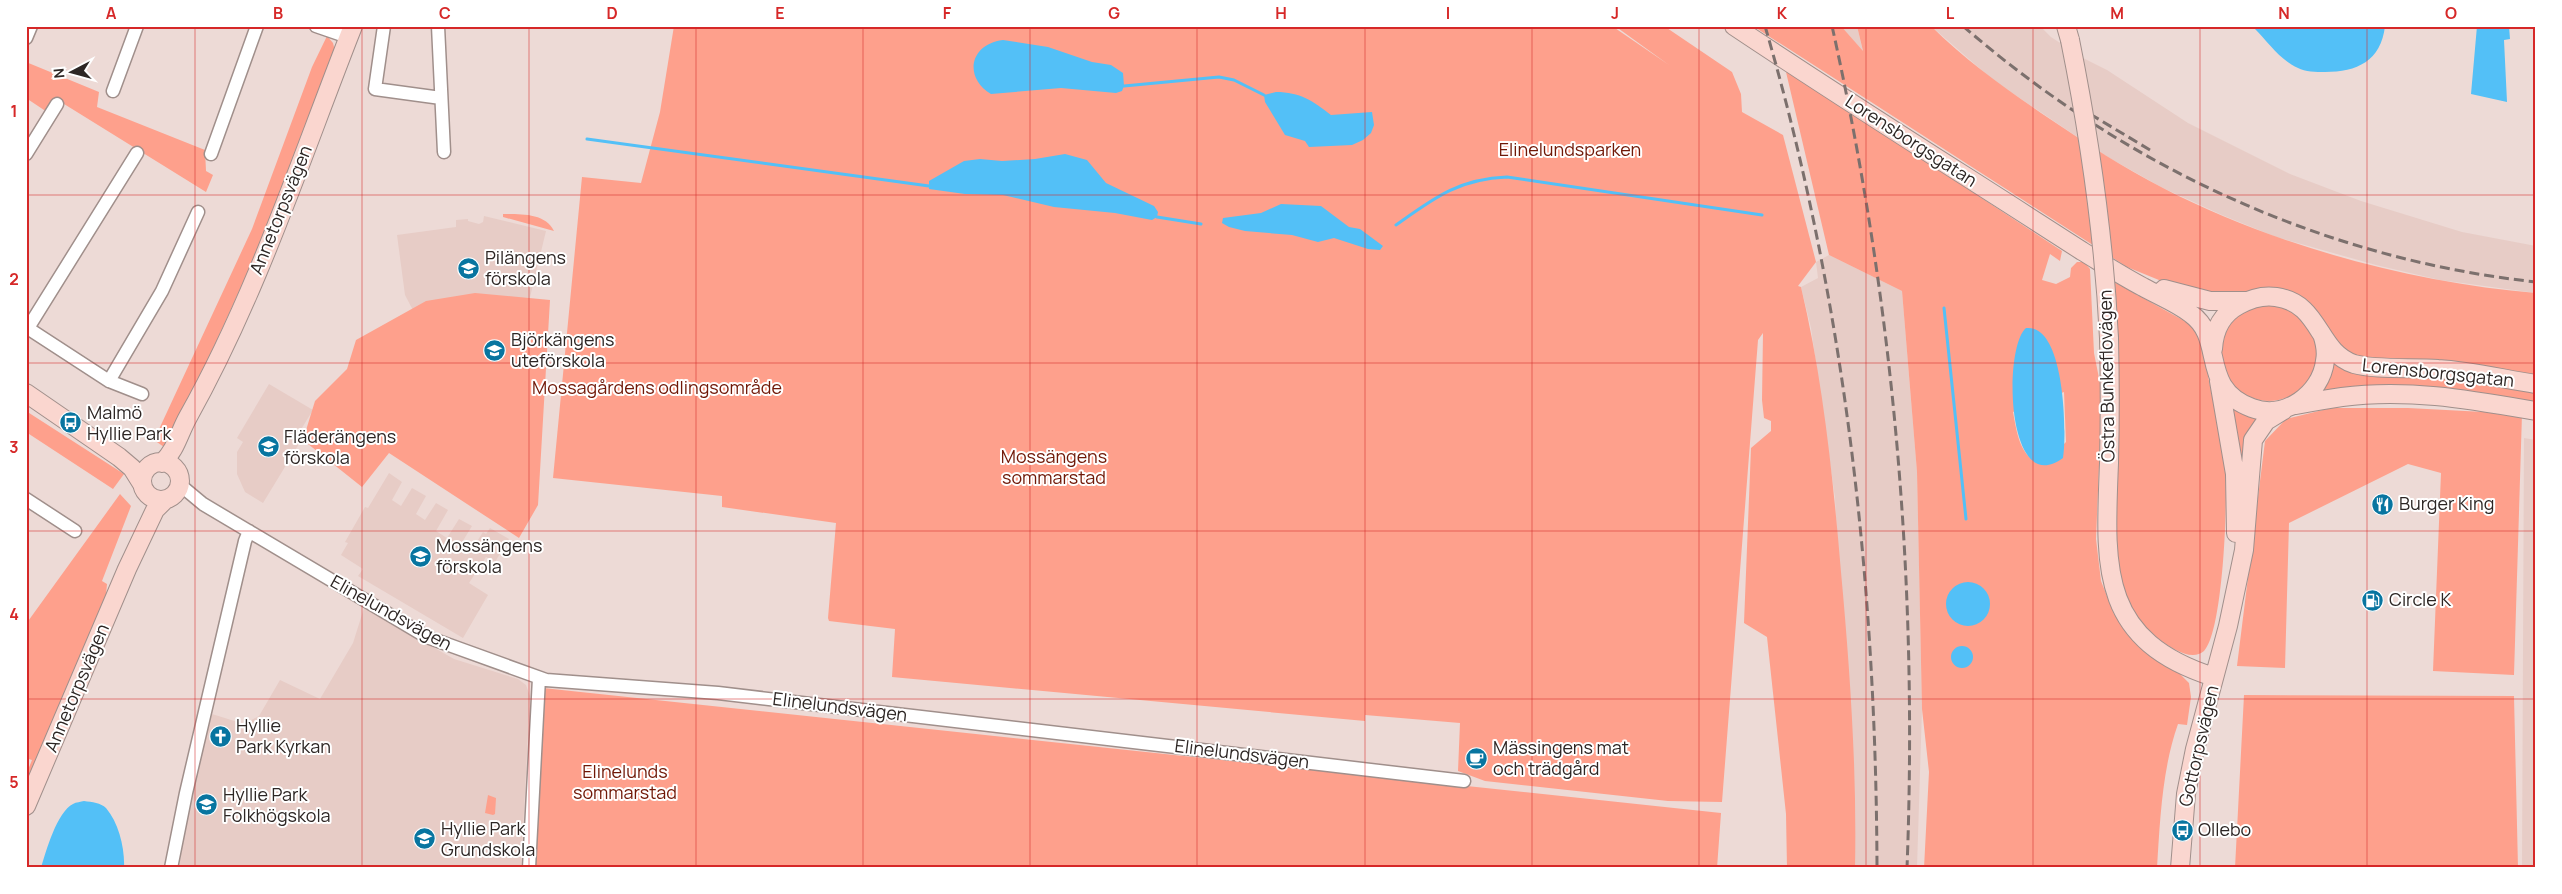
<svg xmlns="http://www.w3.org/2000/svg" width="2562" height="894" font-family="Manrope,sans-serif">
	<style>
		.built { fill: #e7ccc6 }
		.green { fill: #fea08c; fill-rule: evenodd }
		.water { fill: #53c0f7 }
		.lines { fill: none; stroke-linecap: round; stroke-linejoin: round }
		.stream { stroke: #53c0f7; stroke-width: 3 }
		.street-casing { stroke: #a08f8b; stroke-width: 15 }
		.secondary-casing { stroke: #a08f8b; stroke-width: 20 }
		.street { stroke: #fff; stroke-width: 12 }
		.secondary { stroke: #fad6cf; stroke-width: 18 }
		.rail { stroke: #7c706d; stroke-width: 3; stroke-dasharray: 10 5; stroke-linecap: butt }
		.secondary-bridge-casing { stroke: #a08f8b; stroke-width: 20; stroke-linecap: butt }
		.secondary-bridge { stroke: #fad6cf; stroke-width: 18 }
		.grid { fill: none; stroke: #d62828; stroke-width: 1; stroke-opacity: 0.55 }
		.labels { text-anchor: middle; stroke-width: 4; stroke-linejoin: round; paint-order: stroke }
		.street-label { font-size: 18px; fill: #2d2624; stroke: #fff }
		.park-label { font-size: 18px; fill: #701807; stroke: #fff }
		.poi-label { font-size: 18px; fill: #2d2624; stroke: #fff; text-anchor: start }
		.neatline { fill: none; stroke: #d62828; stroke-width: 2 }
		.grid-label { font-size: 16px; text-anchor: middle; font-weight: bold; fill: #d62828 }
	</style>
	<rect width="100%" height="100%" fill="#eddad6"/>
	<path class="built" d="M 1841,26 L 1857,26 L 1863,52 Z
		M 1931,26 L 2040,26 L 2051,37 L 2083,58 L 2107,70 L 2188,123 L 2290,174 L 2361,201 L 2462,232 L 2536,246 L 2536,293 L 2440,280 L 2376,265 L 2276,237 L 2222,215 L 2163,188 L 2104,155 L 1993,80 Z
		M 484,216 L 546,231 L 525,318 L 417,318 L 405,295 L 397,235 L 456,227 L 456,220 L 468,219 L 468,221 L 479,224 L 483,222 Z
		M 1829,255 L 1902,291 L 1917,472 L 1922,709 L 1917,868 L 1855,868 L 1835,498 L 1811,328 L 1801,287 L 1818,278 L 1816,262 Z
		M 269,384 L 313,410 L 300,431 L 305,434 L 263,503 L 245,492 L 237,474 L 237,452 L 243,442 L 237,438 Z
		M 2524,438 L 2536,440 L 2536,868 L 2522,868 Z
		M 389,473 L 402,482 L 392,500 L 401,506 L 412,488 L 426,496 L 416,514 L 425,520 L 436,503 L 448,510 L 436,531 L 447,538 L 459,519 L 472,526 L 461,544 L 471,551 L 483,532 L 486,534 L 490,528 L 509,539 L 495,562 L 486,557 L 469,583 L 488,595 L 463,638 L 358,576 L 363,569 L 341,555 L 348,543 L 345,542 L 365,507 L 368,508 Z
		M 364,608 L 454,659 L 518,679 L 526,685 L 530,696 L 521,868 L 179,868 L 188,807 L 212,714 L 244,724 L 259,716 L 280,680 L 320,699 L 353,643 Z"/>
	<path class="green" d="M 674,26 L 1612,26 L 1669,65 L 1615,26 L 1664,26 L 1732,72 L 1741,94 L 1742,112 L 1783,135 L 1816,262 L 1798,286 L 1801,287 C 1823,380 1833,477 1841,572 C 1850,670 1857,770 1855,868 L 1787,868 L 1786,814 L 1767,637 L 1744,623 L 1751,448 L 1771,431 L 1771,421 L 1764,418 L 1762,400 L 1763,333 L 1758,340 L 1722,802 L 1668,801 L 1485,781 L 1458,771 L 1460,723 L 1365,715 L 1365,721 L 892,677 L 895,629 L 829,621 L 828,618 L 836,523 L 722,507 L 722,496 L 553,478 L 582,177 L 641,183 L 660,112 Z
		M 1753,26 L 1841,26 L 1863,51 L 1857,26 L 1931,26 C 1967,62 2009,91 2050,119 C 2087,144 2124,168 2163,188 C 2273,245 2412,283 2536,293 L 2536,378 C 2498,372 2460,365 2423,361 C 2403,358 2359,362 2344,350 C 2330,339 2324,321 2313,307 L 2181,289 L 2127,267 Z
		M 327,36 L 333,43 L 335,51 L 276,210 L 182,417 L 164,447 L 154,440 L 252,229 L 312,67 Z
		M 26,62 L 99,92 L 97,107 L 205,150 L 206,171 L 213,175 L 206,192 L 56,99 L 47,112 L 26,98 Z
		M 1786,72 L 1799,78 L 2062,251 L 2060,261 L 2050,254 L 2042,280 L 2056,284 L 2070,277 L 2071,268 L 2077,262 L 2084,262 L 2090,269 L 2094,353 L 2102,393 L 2096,539 L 2101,581 L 2114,614 L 2125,631 L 2145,652 L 2179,673 L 2189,683 L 2191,697 L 2187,725 L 2178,724 C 2162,769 2160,821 2157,868 L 1924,868 L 1929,772 L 1922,709 L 1917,472 L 1902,291 L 1829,255 ZM 2064,392 L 2066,442 L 2044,464 C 2020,460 2017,433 2013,412 Z
		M 503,214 C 520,214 546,213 554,231 L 503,217 Z
		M 2114,282 L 2190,324 L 2199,335 L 2203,349 C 2210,390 2221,431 2225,472 C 2228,501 2223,632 2204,651 C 2192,662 2171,648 2160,640 C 2143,628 2127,606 2120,586 C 2116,576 2115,564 2113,553 Z
		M 475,293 L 550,300 L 538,505 L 519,538 L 389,453 L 362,487 L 303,440 L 315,401 L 347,369 L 356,340 L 426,301 Z
		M2221 353a48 48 0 1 1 96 0a48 48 0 1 1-96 0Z
		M 2332,361 L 2342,367 L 2417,373 L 2536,390 L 2536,405 L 2408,387 L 2351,387 L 2320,393 Z
		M 2229,407 L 2248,416 L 2258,417 L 2243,503 Z
		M 2331,408 L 2408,408 L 2522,414 L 2514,675 L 2433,671 L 2441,473 L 2408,464 L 2289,523 L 2285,668 L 2237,666 L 2265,441 L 2286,419 Z
		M 26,411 L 124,474 L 113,489 L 26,432 Z
		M 120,494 L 131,506 L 102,581 L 107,584 L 106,595 L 26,785 L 26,775 L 32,760 L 26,758 L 26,624 Z
		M 543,688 L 1721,813 L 1717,868 L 535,868 Z
		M 2244,695 L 2514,696 L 2518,868 L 2235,868 Z
		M 488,795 L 496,798 L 495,814 L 493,815 L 485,813 Z"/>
	<path class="water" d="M 2250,26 L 2385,26 C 2381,61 2357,72 2325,72 C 2316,72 2305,72 2298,68 C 2280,60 2268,42 2255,29 Z
		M 2477,26 L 2509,26 L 2510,39 L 2504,40 L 2507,102 L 2471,94 Z
		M 1003,40 L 1048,47 L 1092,62 L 1111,65 L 1123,73 L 1124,86 L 1122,91 L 1116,93 L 1061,88 L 991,94 C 963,77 970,44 1003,40 Z
		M 1276,92 C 1300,92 1313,101 1331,115 L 1372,112 L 1374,125 L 1371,133 L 1363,140 L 1352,145 L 1309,147 L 1305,141 L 1285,135 L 1265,102 L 1264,95 Z
		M 1065,154 L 1087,160 L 1106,183 L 1154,206 L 1158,212 L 1157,217 L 1152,220 L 1115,213 L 1054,207 L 1003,195 L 965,194 L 929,189 L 929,181 L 964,161 L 980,159 L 1002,161 L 1035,159 Z
		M 1281,204 L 1321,206 L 1349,227 L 1360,229 L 1383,246 L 1380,250 L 1368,249 L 1334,238 L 1318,242 L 1292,235 L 1245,231 L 1229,227 L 1222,223 L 1223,218 L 1261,213 Z
		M 2026,328 C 2065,324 2067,432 2063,458 C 2006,500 2003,347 2026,328 Z
		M1946 604a22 22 0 1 1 44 0a22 22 0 1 1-44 0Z
		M1951 657a11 11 0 1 1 22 0a11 11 0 1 1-22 0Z
		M 84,801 C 92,802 101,803 106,808 C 119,823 125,849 124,868 L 41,868 C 46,851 57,812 73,804 C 76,802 81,802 84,801 Z"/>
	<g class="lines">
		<path class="stream" d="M 1124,86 L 1219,77 L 1234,80 L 1264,95
			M 587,139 L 929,186
			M 1157,217 L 1201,224
			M 1396,225 C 1434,198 1458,179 1507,177 L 1762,215
			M 1944,308 L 1966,519"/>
		<defs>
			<path id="street" d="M 316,26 L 348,37
				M 384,26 L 375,89 L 441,98
				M 438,26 L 444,152
				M 26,38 L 31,26
				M 113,91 L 137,26
				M 26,154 L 57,104
				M 211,154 L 257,26
				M 26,327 L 109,381 L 142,394
				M 28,328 L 137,153
				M 109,381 L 162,291 L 198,212
				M 179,484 L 203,504 L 427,637 L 546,680 L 718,693 L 1464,781
				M 26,499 L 75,531
				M 171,868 L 186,793 L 245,541 L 249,531
				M 529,868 L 539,678"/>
			<path id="secondary" d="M 1734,26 C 1849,103 1966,176 2082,251 C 2102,263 2122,276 2143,287 C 2159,296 2177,303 2191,314 C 2226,339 2198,388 2252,408 C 2285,420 2321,394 2325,361 C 2327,352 2325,343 2322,334
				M 2066,26 L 2070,40
				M 2164,289 L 2210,301 L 2246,301
				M 2109,338 C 2110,380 2110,421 2109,463 C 2105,566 2098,640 2214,677
				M 2213,349 C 2214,330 2222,314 2239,305 C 2250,299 2263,295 2276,297 C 2321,303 2317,352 2354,364 C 2375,370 2414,367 2438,369 C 2471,371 2503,379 2536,384
				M 2219,381 L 2235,474 L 2236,533
				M 26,393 L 119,457 L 132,468 L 142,484
				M 2296,405 C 2311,402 2327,399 2342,397 C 2407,388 2472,400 2536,411
				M142 481a19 19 0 1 1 38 0a19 19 0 1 1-38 0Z
				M 162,463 C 176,450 179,433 188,417 C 257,294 301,158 353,26
				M 26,806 L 127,569 L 155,510 L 166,499
				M 2180,868 L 2186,794 L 2195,749 L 2228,626 L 2244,550 L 2253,440 L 2266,421 L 2284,410"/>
		</defs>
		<use href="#street" class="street-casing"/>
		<use href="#secondary" class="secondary-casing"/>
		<use href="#street" class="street"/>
		<use href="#secondary" class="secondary"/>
		<path class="rail" d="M 1765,26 C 1845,300 1876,583 1877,868
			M 1832,26 C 1894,305 1918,582 1907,868
			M 1963,26 C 2124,166 2323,259 2536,282
			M 2090,114 L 2150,150"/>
		<defs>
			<path id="secondary-bridge" d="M 2070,40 C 2090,139 2104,237 2109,338"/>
		</defs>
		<use href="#secondary-bridge" class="secondary-bridge-casing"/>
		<use href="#secondary-bridge" class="secondary-bridge"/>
	</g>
	<path class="grid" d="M 195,26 L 195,868M 362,26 L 362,868M 529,26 L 529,868M 696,26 L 696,868M 863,26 L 863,868M 1030,26 L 1030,868M 1197,26 L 1197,868M 1365,26 L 1365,868M 1532,26 L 1532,868M 1699,26 L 1699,868M 1866,26 L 1866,868M 2033,26 L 2033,868M 2200,26 L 2200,868M 2367,26 L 2367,868M 26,195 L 2536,195M 26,363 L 2536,363M 26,531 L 2536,531M 26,699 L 2536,699"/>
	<defs>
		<symbol id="school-disc" viewBox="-11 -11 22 22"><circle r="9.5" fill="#0875a0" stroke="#fff"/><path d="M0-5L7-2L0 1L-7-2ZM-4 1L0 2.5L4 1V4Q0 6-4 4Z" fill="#fff"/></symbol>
		<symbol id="bus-disc" viewBox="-11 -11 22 22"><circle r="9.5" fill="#0875a0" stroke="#fff"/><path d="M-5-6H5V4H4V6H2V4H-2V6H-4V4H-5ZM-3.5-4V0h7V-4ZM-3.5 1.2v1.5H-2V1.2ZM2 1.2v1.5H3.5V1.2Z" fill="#fff"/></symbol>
		<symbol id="restaurant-disc" viewBox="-11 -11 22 22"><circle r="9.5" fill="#0875a0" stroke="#fff"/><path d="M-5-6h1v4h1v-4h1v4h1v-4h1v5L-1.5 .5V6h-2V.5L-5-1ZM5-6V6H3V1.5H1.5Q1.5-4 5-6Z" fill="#fff"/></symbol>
		<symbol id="fuel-disc" viewBox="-11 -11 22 22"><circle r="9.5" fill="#0875a0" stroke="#fff"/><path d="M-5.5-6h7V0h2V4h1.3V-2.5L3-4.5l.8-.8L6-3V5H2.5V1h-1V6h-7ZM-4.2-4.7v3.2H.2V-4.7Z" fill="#fff"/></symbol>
		<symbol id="church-disc" viewBox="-11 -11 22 22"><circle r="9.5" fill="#0875a0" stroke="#fff"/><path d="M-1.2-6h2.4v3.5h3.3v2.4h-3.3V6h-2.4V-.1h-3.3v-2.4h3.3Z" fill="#fff"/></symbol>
		<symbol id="cafe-disc" viewBox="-11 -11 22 22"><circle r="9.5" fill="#0875a0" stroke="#fff"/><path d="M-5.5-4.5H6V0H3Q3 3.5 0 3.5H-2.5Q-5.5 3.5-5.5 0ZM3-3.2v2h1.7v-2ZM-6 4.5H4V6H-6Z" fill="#fff"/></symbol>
		<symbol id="university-disc" viewBox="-11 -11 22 22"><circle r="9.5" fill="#0875a0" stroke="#fff"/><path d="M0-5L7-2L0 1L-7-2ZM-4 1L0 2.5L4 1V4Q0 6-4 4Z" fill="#fff"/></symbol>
	</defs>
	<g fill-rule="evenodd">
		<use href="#school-disc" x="456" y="256" width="25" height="25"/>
		<use href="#school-disc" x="482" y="338" width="25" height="25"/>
		<use href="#bus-disc" x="58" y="410" width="25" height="25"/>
		<use href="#school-disc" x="256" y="434" width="25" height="25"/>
		<use href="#restaurant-disc" x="2370" y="492" width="25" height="25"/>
		<use href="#school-disc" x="408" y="544" width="25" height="25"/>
		<use href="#fuel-disc" x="2360" y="588" width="25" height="25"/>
		<use href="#church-disc" x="208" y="724" width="25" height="25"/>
		<use href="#cafe-disc" x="1464" y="746" width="25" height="25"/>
		<use href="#university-disc" x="194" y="792" width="25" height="25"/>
		<use href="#bus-disc" x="2170" y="818" width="25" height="25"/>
		<use href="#school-disc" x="412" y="826" width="25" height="25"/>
	</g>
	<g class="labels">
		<g class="street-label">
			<text transform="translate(1911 141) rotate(33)" y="6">Lorensborgsgatan</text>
			<text transform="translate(281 210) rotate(-68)" y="6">Annetorpsvägen</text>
			<text transform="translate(2438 373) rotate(6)" y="6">Lorensborgsgatan</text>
			<text transform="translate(2107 376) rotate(-91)" y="6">Östra Bunkeflovägen</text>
			<text transform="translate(391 613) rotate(29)" y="6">Elinelundsvägen</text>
			<text transform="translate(77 688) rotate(-67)" y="6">Annetorpsvägen</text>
			<text transform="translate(840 707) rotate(7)" y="6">Elinelundsvägen</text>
			<text transform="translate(2199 746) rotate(-77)" y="6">Gottorpsvägen</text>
			<text transform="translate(1242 754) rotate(7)" y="6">Elinelundsvägen</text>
		</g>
		<g class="park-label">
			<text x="1570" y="156">Elinelundsparken</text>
			<text x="657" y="394">Mossagårdens odlingsområde</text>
			<text x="1054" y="463">Mossängens<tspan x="1054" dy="21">sommarstad</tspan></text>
			<text x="625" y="778">Elinelunds<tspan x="625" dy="21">sommarstad</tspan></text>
		</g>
		<g class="poi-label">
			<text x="485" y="264">Pilängens<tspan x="485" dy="21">förskola</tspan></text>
			<text x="511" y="346">Björkängens<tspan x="511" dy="21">uteförskola</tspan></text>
			<text x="87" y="419">Malmö<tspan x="87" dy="21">Hyllie Park</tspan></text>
			<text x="284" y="443">Fläderängens<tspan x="284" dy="21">förskola</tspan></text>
			<text x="2399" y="510">Burger King</text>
			<text x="436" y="552">Mossängens<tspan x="436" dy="21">förskola</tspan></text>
			<text x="2389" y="606">Circle K</text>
			<text x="236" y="732">Hyllie<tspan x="236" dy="21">Park Kyrkan</tspan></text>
			<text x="1493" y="754">Mässingens mat<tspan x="1493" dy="21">och trädgård</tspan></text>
			<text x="223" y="801">Hyllie Park<tspan x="223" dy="21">Folkhögskola</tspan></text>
			<text x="441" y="835">Hyllie Park<tspan x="441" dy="21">Grundskola</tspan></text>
			<text x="2198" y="836">Ollebo</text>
		</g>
	</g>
	<rect width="2562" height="894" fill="none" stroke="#ffffff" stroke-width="55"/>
	<g transform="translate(72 72) rotate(264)" stroke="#ffffff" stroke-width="4" paint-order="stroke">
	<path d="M0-4L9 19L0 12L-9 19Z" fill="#2d2624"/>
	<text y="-8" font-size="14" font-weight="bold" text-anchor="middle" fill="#2d2624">N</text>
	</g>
	<rect x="28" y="28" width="2506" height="838" class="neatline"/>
	<g class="grid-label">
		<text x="111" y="19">A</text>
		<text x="278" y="19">B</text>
		<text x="445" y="19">C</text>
		<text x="612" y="19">D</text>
		<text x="780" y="19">E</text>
		<text x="947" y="19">F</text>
		<text x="1114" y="19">G</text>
		<text x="1281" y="19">H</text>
		<text x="1448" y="19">I</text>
		<text x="1615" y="19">J</text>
		<text x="1782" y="19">K</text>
		<text x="1950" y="19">L</text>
		<text x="2117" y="19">M</text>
		<text x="2284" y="19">N</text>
		<text x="2451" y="19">O</text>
		<text x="14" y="117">1</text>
		<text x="14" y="285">2</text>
		<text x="14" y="453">3</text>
		<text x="14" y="620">4</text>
		<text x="14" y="788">5</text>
	</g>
</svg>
